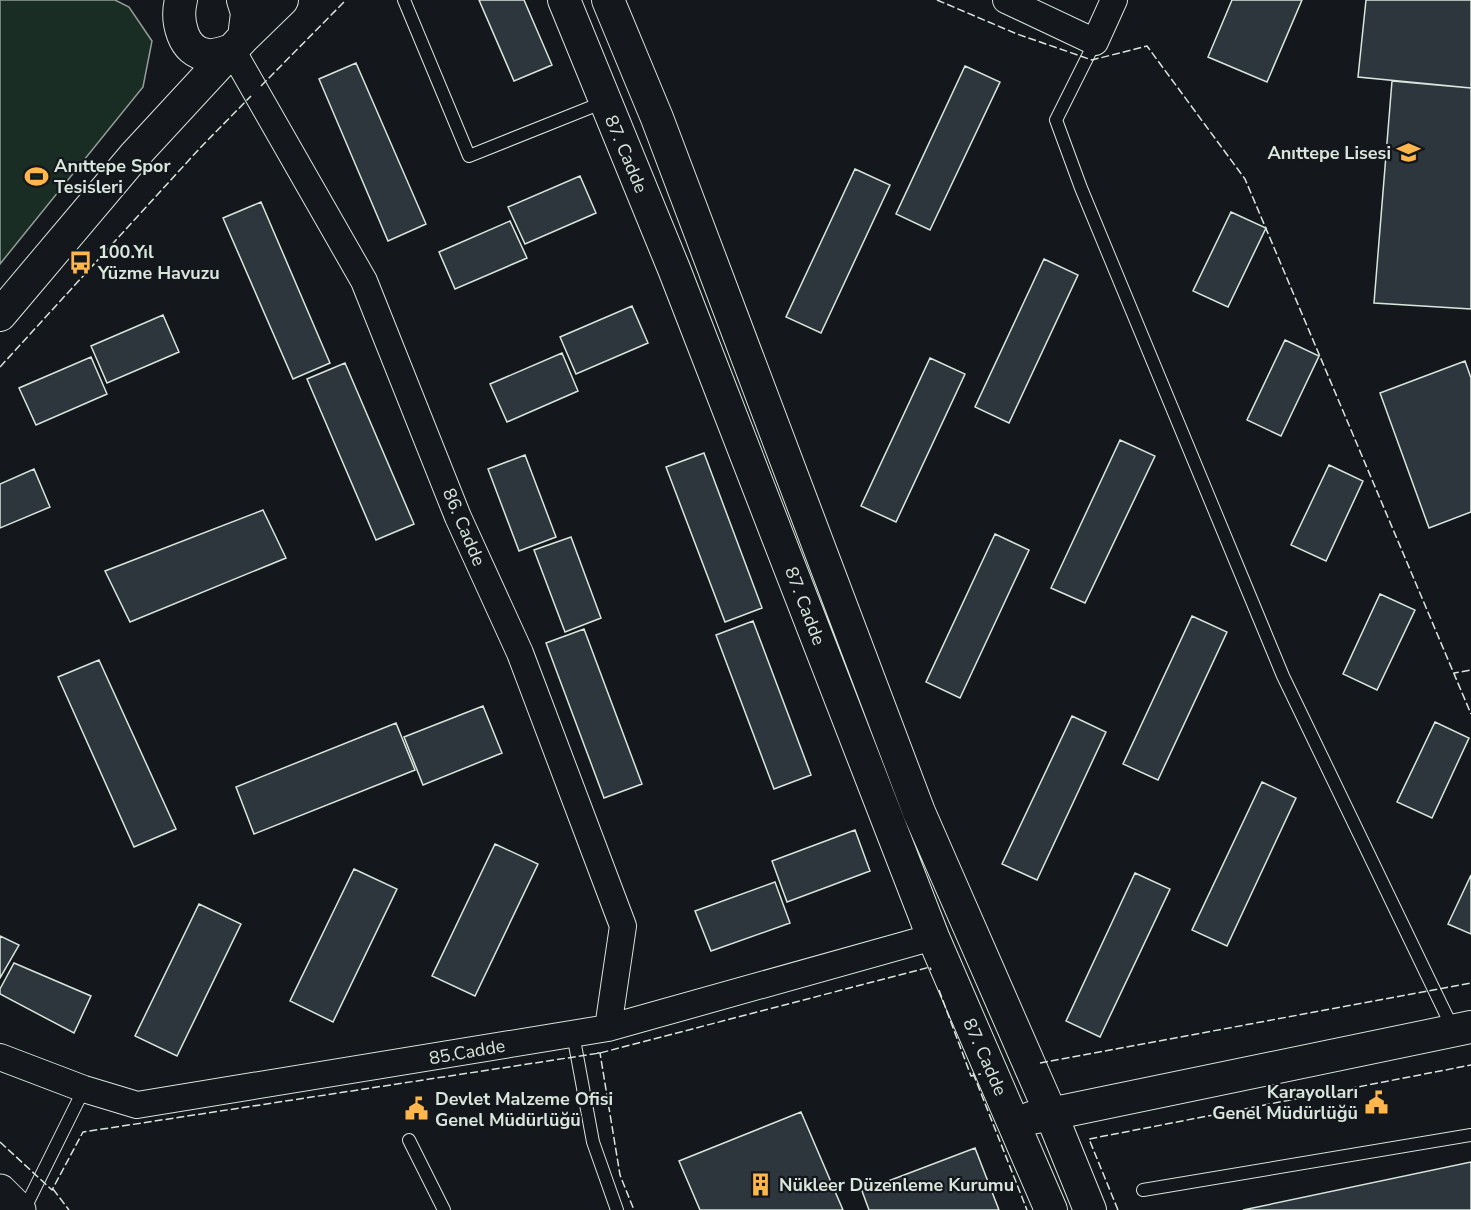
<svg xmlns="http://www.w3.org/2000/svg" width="1471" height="1210" font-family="'Nunito Sans',sans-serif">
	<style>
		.green { fill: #1a2d24; stroke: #939e99; stroke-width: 1.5 }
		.building { fill: #2c363c; stroke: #d8e6dc; stroke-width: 1.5 }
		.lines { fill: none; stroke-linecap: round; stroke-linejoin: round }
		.service-casing { stroke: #d8e6dc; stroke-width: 14 }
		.minor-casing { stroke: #d8e6dc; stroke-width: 28 }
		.tertiary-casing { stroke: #d8e6dc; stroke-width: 34 }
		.primary-casing { stroke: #d8e6dc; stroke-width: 35 }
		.service { stroke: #14181c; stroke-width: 12 }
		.minor { stroke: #14181c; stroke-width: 26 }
		.tertiary { stroke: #14181c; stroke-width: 32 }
		.primary { stroke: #14181c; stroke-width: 33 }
		.fence { stroke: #d8e6dc; stroke-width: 1.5; stroke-dasharray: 8 3; stroke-linecap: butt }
		.labels { text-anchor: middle; stroke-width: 4.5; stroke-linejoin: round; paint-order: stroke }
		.poi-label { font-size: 18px; font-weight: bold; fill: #d8e6dc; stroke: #14181c; text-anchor: start }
		.street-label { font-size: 18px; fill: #d8e6dc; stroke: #14181c }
	</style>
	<rect width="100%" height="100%" fill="#14181c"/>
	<path class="green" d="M 0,0 L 115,0 L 129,7 L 152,41 L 143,87 L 0,264 Z"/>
	<path class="building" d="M 479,0 L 524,0 L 552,65 L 514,81 Z
		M 1232,0 L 1302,0 L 1267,82 L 1208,57 Z
		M 1366,0 L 1471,0 L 1471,88 L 1358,77 Z
		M 356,63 L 426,224 L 388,241 L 319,79 Z
		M 965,66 L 1000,82 L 930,230 L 896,214 Z
		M 1392,81 L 1471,88 L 1471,309 L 1374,303 Z
		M 855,169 L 890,185 L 821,333 L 786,317 Z
		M 580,176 L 596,213 L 525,244 L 508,207 Z
		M 261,202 L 330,363 L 293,379 L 223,218 Z
		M 1231,212 L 1266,228 L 1228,307 L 1193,291 Z
		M 510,221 L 527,258 L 455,289 L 439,252 Z
		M 1044,259 L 1078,275 L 1009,423 L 975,407 Z
		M 632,306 L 648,343 L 576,374 L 560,337 Z
		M 163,315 L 179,352 L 107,383 L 91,346 Z
		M 1285,340 L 1319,356 L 1281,436 L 1247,420 Z
		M 562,353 L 578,391 L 507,422 L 490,384 Z
		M 91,357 L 107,394 L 36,425 L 19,388 Z
		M 930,358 L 965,374 L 896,522 L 861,506 Z
		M 1465,361 L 1471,378 L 1471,512 L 1429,528 L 1380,393 Z
		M 345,363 L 414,524 L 376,540 L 307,379 Z
		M 1120,440 L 1155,456 L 1085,603 L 1051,588 Z
		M 704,453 L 762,608 L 725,622 L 666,467 Z
		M 525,455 L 556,537 L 519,551 L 488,469 Z
		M 1329,465 L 1363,481 L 1326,561 L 1291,545 Z
		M 34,469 L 50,507 L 0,528 L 0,484 Z
		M 263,510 L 286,558 L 130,622 L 105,571 Z
		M 995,534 L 1029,550 L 960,698 L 926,682 Z
		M 571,537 L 601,618 L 565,632 L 534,550 Z
		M 1380,594 L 1415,610 L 1377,690 L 1343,674 Z
		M 1192,616 L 1227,632 L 1158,780 L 1123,764 Z
		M 753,621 L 811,775 L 774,789 L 716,635 Z
		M 584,629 L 642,784 L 604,798 L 546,643 Z
		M 99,660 L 176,829 L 134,847 L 58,677 Z
		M 483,706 L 502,753 L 423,785 L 404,737 Z
		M 1072,716 L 1106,732 L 1037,880 L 1002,864 Z
		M 1435,722 L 1469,738 L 1432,818 L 1397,802 Z
		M 396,723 L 415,770 L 254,834 L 236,787 Z
		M 1262,782 L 1296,798 L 1227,946 L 1192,930 Z
		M 855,830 L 870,871 L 787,902 L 772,861 Z
		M 495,844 L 538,864 L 475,996 L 432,976 Z
		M 354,869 L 397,889 L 333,1022 L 290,1001 Z
		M 1135,873 L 1170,889 L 1100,1037 L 1066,1021 Z
		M 1471,875 L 1471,934 L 1448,924 Z
		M 775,882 L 790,923 L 711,951 L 695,911 Z
		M 199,904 L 241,924 L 177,1056 L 135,1036 Z
		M 0,936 L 19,945 L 0,978 Z
		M 14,963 L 91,996 L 74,1033 L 0,994 L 0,989 Z
		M 801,1112 L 843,1210 L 700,1210 L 679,1161 Z
		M 975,1148 L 999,1210 L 869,1210 L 862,1191 Z
		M 1471,1162 L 1471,1210 L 1243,1210 Z"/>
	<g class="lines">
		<defs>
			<path id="service" d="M 404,0 L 469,156 L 604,102
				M 1095,42 L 1056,120 L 1081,188 L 1283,676 L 1453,1029
				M 573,1034 L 593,1142 L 617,1210
				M 409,1140 L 444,1210
				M 1143,1190 L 1471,1135
				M 24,1210 L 84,1089"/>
			<path id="minor" d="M 1006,0 L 1095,42 L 1114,0
				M 232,50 L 364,281 L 458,517 L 520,653 L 623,926 L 608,1028
				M 0,1057 L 84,1089 L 137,1105 L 608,1028 L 933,937"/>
			<path id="tertiary" d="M 181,0 C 176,20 182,53 208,55 C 216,56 225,52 232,50
				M 564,0 L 674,269 L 933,937 L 1051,1210
				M 608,0 L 657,118 L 919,812 L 1051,1114 L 1090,1210
				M 244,37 L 282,0
				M 0,315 L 135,155 L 244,37 L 247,13 L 243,0
				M 1031,1118 L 1471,1027"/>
			<path id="primary" d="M 0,1191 L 19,1210"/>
		</defs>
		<use href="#service" class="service-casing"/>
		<use href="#minor" class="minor-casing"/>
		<use href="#tertiary" class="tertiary-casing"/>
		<use href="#primary" class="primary-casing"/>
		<use href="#service" class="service"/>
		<use href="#minor" class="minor"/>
		<use href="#tertiary" class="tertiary"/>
		<use href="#primary" class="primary"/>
		<path class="fence" d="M 937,0 L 1017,34 L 1092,60 L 1147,46 L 1245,179 L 1471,714
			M 261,86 L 346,0
			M 0,367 L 200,148 L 251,96
			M 1455,676 L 1454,673 L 1471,670
			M 939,990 L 971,1076 L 981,1074
			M 597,1053 L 600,1053 L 620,1175 L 634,1210
			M 1040,1063 L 1471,983
			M 973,1073 L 1027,1210
			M 0,1142 L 52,1190 L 83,1132 L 600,1053 L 930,967 L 931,970
			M 53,1189 L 69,1210
			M 1118,1210 L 1089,1139 L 1471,1065"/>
	</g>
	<defs>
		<symbol id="school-bare" viewBox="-9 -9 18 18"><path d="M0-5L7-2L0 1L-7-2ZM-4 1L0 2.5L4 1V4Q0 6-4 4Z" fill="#ffb74d" stroke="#14181c" stroke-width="2.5" paint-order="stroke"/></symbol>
		<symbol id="stadium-bare" viewBox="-9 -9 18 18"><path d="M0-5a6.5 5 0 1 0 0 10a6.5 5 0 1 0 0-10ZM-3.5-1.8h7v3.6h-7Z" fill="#ffb74d" stroke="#14181c" stroke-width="2.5" paint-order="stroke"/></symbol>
		<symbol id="bus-bare" viewBox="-9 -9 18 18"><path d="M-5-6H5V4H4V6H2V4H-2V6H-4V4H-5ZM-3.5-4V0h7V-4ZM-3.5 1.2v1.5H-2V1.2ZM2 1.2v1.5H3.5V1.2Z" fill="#ffb74d" stroke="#14181c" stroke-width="2.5" paint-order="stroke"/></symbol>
		<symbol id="civic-bare" viewBox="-9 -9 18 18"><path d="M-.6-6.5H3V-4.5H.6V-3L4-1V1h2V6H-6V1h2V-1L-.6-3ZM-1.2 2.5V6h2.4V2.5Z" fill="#ffb74d" stroke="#14181c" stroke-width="2.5" paint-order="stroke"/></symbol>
		<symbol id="building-bare" viewBox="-9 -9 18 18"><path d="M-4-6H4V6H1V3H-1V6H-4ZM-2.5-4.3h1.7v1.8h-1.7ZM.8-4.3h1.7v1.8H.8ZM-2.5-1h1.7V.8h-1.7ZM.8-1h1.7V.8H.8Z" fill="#ffb74d" stroke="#14181c" stroke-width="2.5" paint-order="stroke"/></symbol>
	</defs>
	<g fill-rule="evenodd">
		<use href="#school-bare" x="1392" y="136" width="33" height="33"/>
		<use href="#stadium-bare" x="20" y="160" width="33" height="33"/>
		<use href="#bus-bare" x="64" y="246" width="33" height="33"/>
		<use href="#civic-bare" x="1360" y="1086" width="33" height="33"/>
		<use href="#civic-bare" x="400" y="1092" width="33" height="33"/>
		<use href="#building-bare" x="744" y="1168" width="33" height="33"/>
	</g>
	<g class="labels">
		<g class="poi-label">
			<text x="1391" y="159" text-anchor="end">Anıttepe Lisesi</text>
			<text x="54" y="172">Anıttepe Spor<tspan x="54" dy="21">Tesisleri</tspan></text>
			<text x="98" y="258">100.Yıl<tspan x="98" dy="21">Yüzme Havuzu</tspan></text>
			<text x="1358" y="1098" text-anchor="end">Karayolları<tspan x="1358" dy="21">Genel Müdürlüğü</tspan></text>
			<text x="435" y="1105">Devlet Malzeme Ofisi<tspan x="435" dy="21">Genel Müdürlüğü</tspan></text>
			<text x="779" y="1191">Nükleer Düzenleme Kurumu</text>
		</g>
		<g class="street-label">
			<text transform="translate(626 154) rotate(67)" y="6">87. Cadde</text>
			<text transform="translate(464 527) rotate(67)" y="6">86. Cadde</text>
			<text transform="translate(805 606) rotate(69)" y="6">87. Cadde</text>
			<text transform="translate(467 1052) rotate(-10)" y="6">85.Cadde</text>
			<text transform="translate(985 1057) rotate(66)" y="6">87. Cadde</text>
		</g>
	</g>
</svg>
